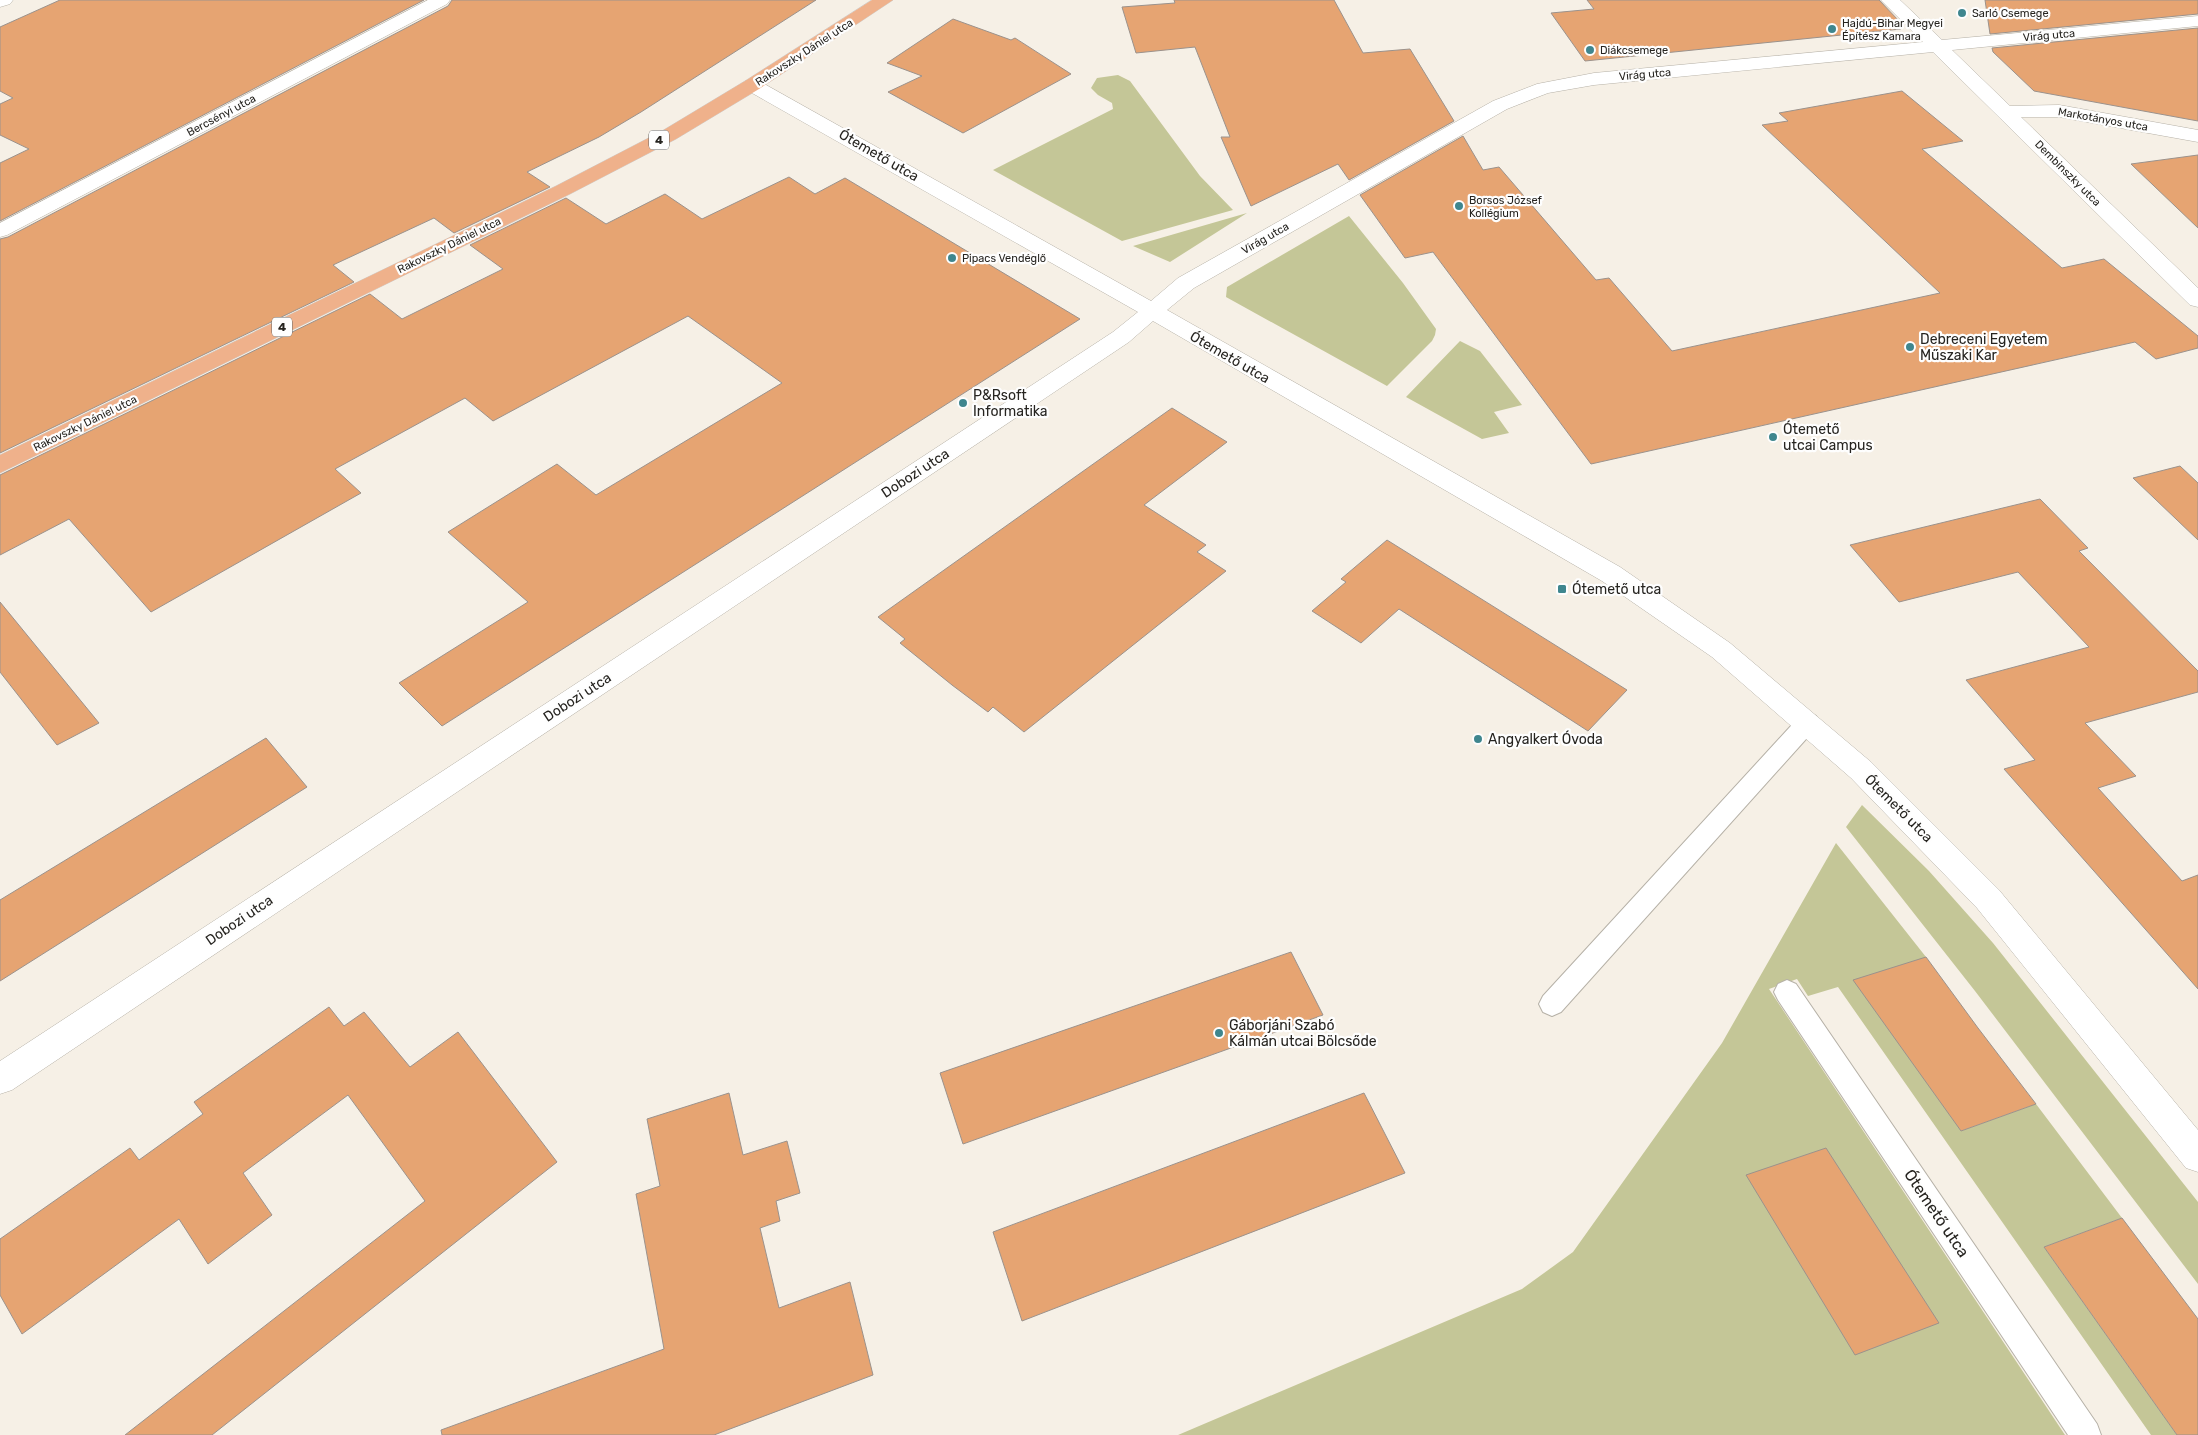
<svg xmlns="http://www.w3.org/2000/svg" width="2198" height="1435" font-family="Rubik,sans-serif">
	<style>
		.green { fill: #c4c697 }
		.building { fill: #e6a472; stroke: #9b928c }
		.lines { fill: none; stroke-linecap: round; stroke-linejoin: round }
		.lane-casing { stroke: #b6b1a7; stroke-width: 2 }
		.street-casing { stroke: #b6b1a7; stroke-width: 1 }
		.primary-casing { stroke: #cfcfce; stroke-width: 1 }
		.lane { fill: #fff; fill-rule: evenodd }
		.street { fill: #fff; fill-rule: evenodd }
		.primary { fill: #efb18b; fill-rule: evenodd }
		.poi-dot { fill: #3f868e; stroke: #fefefe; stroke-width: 2 }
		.labels { text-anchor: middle; stroke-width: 4.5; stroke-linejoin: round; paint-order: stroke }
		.far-poi-label { font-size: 11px; fill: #262420; stroke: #fefefe; text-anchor: start }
		.far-street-label { font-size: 11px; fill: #262420; stroke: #fefefe }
		.shield { fill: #fefefe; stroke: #676563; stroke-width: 1 }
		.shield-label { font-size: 12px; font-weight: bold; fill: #262420 }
		.street-label { font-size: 14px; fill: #262420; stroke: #fefefe }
		.poi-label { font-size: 14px; fill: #262420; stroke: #fefefe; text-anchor: start }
		.near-street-label { font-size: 16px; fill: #262420; stroke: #fefefe }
	</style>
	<rect width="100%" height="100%" fill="#f6f0e6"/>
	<path class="green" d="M 1118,75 L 1130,81 L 1200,176 L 1233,210 L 1122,241 L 993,170 L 1113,109 L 1112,103 L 1098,95 L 1091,88 L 1097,78 Z
		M 1247,213 L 1170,262 L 1133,246 Z
		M 1349,216 L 1403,283 L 1436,329 L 1435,335 L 1432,341 L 1387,386 L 1226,297 L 1227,287 Z
		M 1460,341 L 1480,351 L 1522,405 L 1494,412 L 1509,433 L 1482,439 L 1406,397 Z
		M 1862,805 L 1929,871 L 1993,943 L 2198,1202 L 2198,1284 L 1975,991 L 1846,827 Z
		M 1836,843 L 1926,957 L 1961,1131 L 2036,1104 L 2122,1218 L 2044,1247 L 2177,1435 L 2151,1435 L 1838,987 L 1808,996 L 1797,979 L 1769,989 L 2065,1435 L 1178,1435 L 1522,1289 L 1573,1252 L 1722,1043 Z"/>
	<path class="building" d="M 60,0 L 424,0 L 0,221 L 0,163 L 29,149 L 0,135 L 0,104 L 13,98 L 0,91 L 0,27 Z
		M 452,0 L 816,0 L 641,112 L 599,137 L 527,172 L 550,187 L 454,233 L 434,218 L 333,265 L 354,282 L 0,453 L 0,239 L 8,237 L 448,6 Z
		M 1174,0 L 1334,0 L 1363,53 L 1410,49 L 1454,121 L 1349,180 L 1338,164 L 1251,206 L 1221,137 L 1230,137 L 1195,47 L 1136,53 L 1122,7 L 1175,3 Z
		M 1587,0 L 1879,0 L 1900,22 L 1901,29 L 1585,61 L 1551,13 L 1594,9 Z
		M 1985,0 L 2198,0 L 2198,14 L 1990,34 Z
		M 953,19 L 1011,40 L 1015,38 L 1071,74 L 963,133 L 888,92 L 922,76 L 887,63 Z
		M 2198,28 L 2198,121 L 2034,91 L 1993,52 L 1992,48 Z
		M 1902,91 L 1963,141 L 1922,149 L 2062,268 L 2104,259 L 2198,336 L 2198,348 L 2156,359 L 2135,342 L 1591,464 L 1433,252 L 1405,258 L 1360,195 L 1463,136 L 1483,170 L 1499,167 L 1596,280 L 1609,278 L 1672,351 L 1940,293 L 1762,125 L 1788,121 L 1779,113 Z
		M 2198,155 L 2198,228 L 2131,164 Z
		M 789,177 L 815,194 L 845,178 L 1080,319 L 442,726 L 399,683 L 528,602 L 448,532 L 557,464 L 596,495 L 782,383 L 688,316 L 493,421 L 465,398 L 335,469 L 361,493 L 151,612 L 69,519 L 0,555 L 0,475 L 370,294 L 402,319 L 503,269 L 470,245 L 566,198 L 606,224 L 665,194 L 702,219 Z
		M 1172,408 L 1227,442 L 1144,505 L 1206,545 L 1197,552 L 1226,571 L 1024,732 L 993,707 L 988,712 L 952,685 L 900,643 L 905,639 L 878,617 Z
		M 2180,466 L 2198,483 L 2198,540 L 2133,478 Z
		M 2040,499 L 2088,548 L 2079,551 L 2198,671 L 2198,692 L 2085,723 L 2136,776 L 2098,788 L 2182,881 L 2198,875 L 2198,989 L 2004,769 L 2035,760 L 1966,680 L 2089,647 L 2018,572 L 1899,602 L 1850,545 Z
		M 1387,540 L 1627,690 L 1588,731 L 1399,609 L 1361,643 L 1312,611 L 1346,582 L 1341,579 Z
		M 0,602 L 99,723 L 57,745 L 0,672 Z
		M 266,738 L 307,787 L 0,981 L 0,900 Z
		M 1291,952 L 1323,1015 L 963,1144 L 940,1073 Z
		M 1926,957 L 1978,1028 L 2036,1104 L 1961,1131 L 1853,980 Z
		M 329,1007 L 344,1026 L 364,1012 L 410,1067 L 458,1032 L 557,1162 L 212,1435 L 125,1435 L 425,1201 L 348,1095 L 243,1173 L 272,1215 L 208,1264 L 179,1219 L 22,1334 L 0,1295 L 0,1239 L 130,1148 L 139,1160 L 203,1114 L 194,1102 Z
		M 729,1093 L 743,1155 L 787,1141 L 800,1193 L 776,1201 L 780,1221 L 760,1228 L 779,1308 L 850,1282 L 873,1375 L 714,1435 L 442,1435 L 441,1430 L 664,1349 L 636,1194 L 660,1186 L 647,1119 Z
		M 1364,1093 L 1405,1173 L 1022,1321 L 993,1232 Z
		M 1826,1148 L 1939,1323 L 1855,1355 L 1746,1175 Z
		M 2122,1218 L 2198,1319 L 2198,1435 L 2177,1435 L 2044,1247 Z"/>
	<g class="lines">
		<defs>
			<path id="lane" d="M 1808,713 L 1816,716 L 1819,722 L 1816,728 L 1561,1012 L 1552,1016 L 1543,1012 L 1539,1004 L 1543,996 L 1800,716 Z
				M 1787,980 L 1796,984 L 2097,1424 L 2101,1435 L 2068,1435 L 1778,1000 L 1774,992 L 1778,984 Z"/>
			<path id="street" d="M 0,0 L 13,0 L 10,4 L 0,7 Z
				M 428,0 L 450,0 L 447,4 L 7,235 L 0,237 L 0,223 Z
				M 1881,0 L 1900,0 L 1942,40 L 2198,16 L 2198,26 L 1952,50 L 2010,106 L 2059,105 L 2198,130 L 2198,142 L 2059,117 L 2021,117 L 2198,288 L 2198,307 L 2190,305 L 1933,52 L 1594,85 L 1548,93 L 1507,109 L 1194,288 L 1167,310 L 1620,567 L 1730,643 L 1871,762 L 1999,890 L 2198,1130 L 2198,1172 L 2186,1168 L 1977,908 L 1851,778 L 1712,657 L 1602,581 L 1153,321 L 1129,342 L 12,1090 L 0,1094 L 0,1061 L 1113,332 L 1138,312 L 745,89 L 743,85 L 745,81 L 759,81 L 1151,301 L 1178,278 L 1493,101 L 1537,84 L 1594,73 L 1923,42 Z"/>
			<path id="primary" d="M 872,0 L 893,0 L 759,89 L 676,139 L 570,194 L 0,473 L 0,455 L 556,186 L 662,131 L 745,81 Z"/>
		</defs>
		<use href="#lane" class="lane-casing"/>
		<use href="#street" class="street-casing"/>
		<use href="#primary" class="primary-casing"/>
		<use href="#lane" class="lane"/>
		<use href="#street" class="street"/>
		<use href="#primary" class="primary"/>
	</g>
	<g class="poi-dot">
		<circle cx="1962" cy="13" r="5"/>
		<circle cx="1832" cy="29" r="5"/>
		<circle cx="1590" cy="50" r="5"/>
		<circle cx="1459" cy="206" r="5"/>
		<circle cx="952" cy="258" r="5"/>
		<circle cx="1910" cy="347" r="5"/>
		<circle cx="963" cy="403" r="5"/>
		<circle cx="1773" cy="437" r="5"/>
		<rect x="1557" y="584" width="10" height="10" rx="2.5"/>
		<circle cx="1478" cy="739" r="5"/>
		<circle cx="1219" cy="1033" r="5"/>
	</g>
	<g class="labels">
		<g class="far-poi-label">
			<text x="1972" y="17">Sarló Csemege</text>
			<text x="1842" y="27">Hajdú-Bihar Megyei<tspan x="1842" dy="13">Építész Kamara</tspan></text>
			<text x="1600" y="54">Diákcsemege</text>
			<text x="1469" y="204">Borsos József<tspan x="1469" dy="13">Kollégium</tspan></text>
			<text x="962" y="262">Pipacs Vendéglő</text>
		</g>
		<g class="far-street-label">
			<text transform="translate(2049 35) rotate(-5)" y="4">Virág utca</text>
			<text transform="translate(804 52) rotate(-33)" y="4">Rakovszky Dániel utca</text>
			<text transform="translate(1645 74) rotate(-5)" y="4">Virág utca</text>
			<text transform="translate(221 115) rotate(-28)" y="4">Bercsényi utca</text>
			<text transform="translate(2103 119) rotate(10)" y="4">Markotányos utca</text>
			<text transform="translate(2068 173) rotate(45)" y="4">Dembinszky utca</text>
			<text transform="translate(1265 238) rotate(-30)" y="4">Virág utca</text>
			<text transform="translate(449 245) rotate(-26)" y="4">Rakovszky Dániel utca</text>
			<text transform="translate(85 423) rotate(-26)" y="4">Rakovszky Dániel utca</text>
		</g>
		<g class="shield">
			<rect x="649" y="130.5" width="20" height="19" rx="4"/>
			<rect x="272" y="317.5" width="20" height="19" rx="4"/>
		</g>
		<g class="shield-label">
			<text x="659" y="144">4</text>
			<text x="282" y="331">4</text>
		</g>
		<g class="street-label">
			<text transform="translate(879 155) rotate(30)" y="5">Ótemető utca</text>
			<text transform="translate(1230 357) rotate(30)" y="5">Ótemető utca</text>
			<text transform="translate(915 473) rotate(-33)" y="5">Dobozi utca</text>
			<text transform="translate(577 697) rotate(-33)" y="5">Dobozi utca</text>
			<text transform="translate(1899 808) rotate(45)" y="5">Ótemető utca</text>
			<text transform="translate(239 920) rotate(-34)" y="5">Dobozi utca</text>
		</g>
		<g class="poi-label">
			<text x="1920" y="344">Debreceni Egyetem<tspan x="1920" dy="16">Műszaki Kar</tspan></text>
			<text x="973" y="400">P&amp;Rsoft<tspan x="973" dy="16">Informatika</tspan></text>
			<text x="1783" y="434">Ótemető<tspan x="1783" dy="16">utcai Campus</tspan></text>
			<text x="1572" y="594">Ótemető utca</text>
			<text x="1488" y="744">Angyalkert Óvoda</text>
			<text x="1229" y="1030">Gáborjáni Szabó<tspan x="1229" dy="16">Kálmán utcai Bölcsőde</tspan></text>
		</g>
		<g class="near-street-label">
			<text transform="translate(1937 1213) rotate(56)" y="6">Ótemető utca</text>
		</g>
	</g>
</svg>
